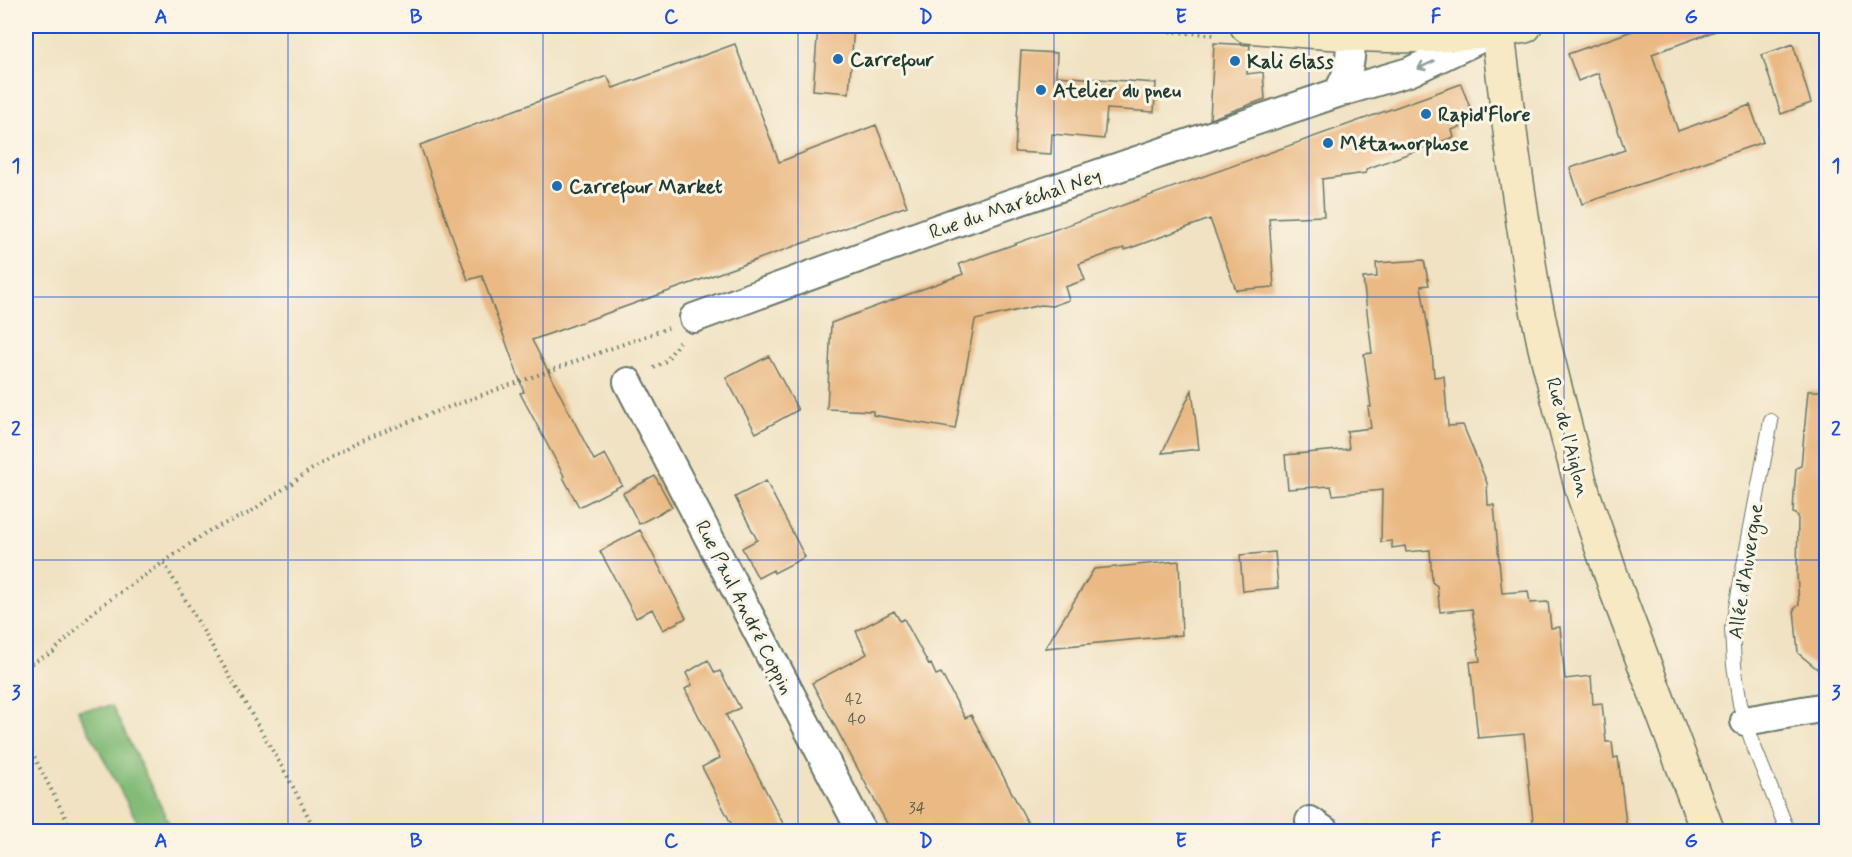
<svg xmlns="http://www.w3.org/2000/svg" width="1852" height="857" font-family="Mynerve,sans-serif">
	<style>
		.forest { fill: #83bb78; stroke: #517c56; stroke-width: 1.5 }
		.building { fill: #eab984 }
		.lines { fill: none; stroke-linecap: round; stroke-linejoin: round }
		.service-casing { stroke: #687766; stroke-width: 16 }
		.minor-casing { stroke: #687766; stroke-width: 32 }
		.secondary-casing { stroke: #687766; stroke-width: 36 }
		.path { stroke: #687766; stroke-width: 4; stroke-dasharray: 1.5 4.5; stroke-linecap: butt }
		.service { stroke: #fff; stroke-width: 14 }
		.minor { stroke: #fff; stroke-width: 28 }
		.secondary { stroke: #f6e9c3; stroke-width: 33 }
		.oneway { stroke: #8f9e9a }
		.grid { fill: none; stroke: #1d4ed8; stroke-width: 1.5; stroke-opacity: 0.55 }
		.poi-dot { fill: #1f6fb2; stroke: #fcf5e5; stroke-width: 2 }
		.labels { text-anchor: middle; stroke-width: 6; stroke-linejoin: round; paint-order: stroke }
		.number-label { font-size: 16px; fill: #525c48 }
		.poi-label { font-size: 20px; font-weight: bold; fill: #1f3d34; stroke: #fcf5e5; text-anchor: start }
		.street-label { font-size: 20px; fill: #1f3d34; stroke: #fcf5e5 }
		.neatline { fill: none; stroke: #1d4ed8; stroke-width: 2 }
		.grid-label { font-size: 20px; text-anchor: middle; font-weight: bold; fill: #1d4ed8 }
	</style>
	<rect width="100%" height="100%" fill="#fcf5e5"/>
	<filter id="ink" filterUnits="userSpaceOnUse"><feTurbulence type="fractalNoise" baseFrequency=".0167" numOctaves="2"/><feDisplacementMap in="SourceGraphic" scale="12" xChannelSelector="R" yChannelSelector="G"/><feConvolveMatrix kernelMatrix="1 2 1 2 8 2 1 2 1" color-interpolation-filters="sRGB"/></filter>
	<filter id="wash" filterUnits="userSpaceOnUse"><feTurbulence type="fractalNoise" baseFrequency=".008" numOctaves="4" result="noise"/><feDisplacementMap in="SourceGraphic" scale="24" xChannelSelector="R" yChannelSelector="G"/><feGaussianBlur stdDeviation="1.35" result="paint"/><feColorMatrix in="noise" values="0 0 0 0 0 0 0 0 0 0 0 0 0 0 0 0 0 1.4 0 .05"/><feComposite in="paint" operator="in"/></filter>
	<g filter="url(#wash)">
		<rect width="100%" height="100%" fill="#f0e2c3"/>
		<path class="forest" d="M 112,706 L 173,831 L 142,831 L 78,710 Z"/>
		<g id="blocks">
			<path class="building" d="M 818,26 L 854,26 L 849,93 L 813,90 Z
				M 1646,26 L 1720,26 L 1721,29 L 1652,54 L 1678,131 L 1750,105 L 1763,142 L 1582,204 L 1570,168 L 1625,150 L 1598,73 L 1578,81 L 1568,54 Z
				M 1214,43 L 1250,45 L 1247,74 L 1263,72 L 1265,99 L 1210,119 Z
				M 735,44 L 779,162 L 876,125 L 907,206 L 532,340 L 594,460 L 605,454 L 622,485 L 579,507 L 563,477 L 564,476 L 520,393 L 524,392 L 482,276 L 468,280 L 420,145 L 607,76 L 613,88 Z
				M 1793,44 L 1811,103 L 1781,114 L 1762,55 Z
				M 1021,51 L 1057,53 L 1056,76 L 1156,83 L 1154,112 L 1107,109 L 1104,139 L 1052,134 L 1051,154 L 1015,152 Z
				M 1461,84 L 1472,113 L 1465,125 L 1452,130 L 1454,137 L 1366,169 L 1366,173 L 1322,179 L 1324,216 L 1269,218 L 1274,287 L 1236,290 L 1210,219 L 1125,250 L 1124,248 L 1079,264 L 1085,280 L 1065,287 L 1069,300 L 1052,306 L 1041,305 L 975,320 L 955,429 L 873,415 L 873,411 L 827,409 L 831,323 L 963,274 L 959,264 Z
				M 1424,260 L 1429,285 L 1421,286 L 1432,352 L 1434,377 L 1444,376 L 1448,426 L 1463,425 L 1487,483 L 1488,505 L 1494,505 L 1502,593 L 1528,591 L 1530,603 L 1548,602 L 1551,628 L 1560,627 L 1565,679 L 1591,676 L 1593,704 L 1602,703 L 1606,742 L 1612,742 L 1614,758 L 1618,757 L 1627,831 L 1534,831 L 1524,734 L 1478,738 L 1470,662 L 1480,661 L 1472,609 L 1440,612 L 1437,586 L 1432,582 L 1430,550 L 1406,552 L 1405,546 L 1392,548 L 1392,541 L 1381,542 L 1382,490 L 1333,495 L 1331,486 L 1288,489 L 1285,455 L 1349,449 L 1347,431 L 1371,428 L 1368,407 L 1371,407 L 1364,354 L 1372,353 L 1363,278 L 1377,277 L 1376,263 Z
				M 769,356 L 798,410 L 756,433 L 726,378 Z
				M 1192,390 L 1199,449 L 1162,453 Z
				M 1808,391 L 1827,391 L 1827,677 L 1798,653 L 1794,609 L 1799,605 L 1797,574 L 1798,516 L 1793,513 L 1794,494 L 1796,468 L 1801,466 Z
				M 655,476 L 672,507 L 639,524 L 623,493 Z
				M 766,481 L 805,557 L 774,573 L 773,570 L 758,578 L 742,548 L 757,540 L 735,497 Z
				M 640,530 L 686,618 L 663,630 L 652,609 L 636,618 L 600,551 Z
				M 1275,552 L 1278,588 L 1243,591 L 1240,555 Z
				M 1179,561 L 1182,635 L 1045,648 L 1094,569 Z
				M 894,611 L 900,621 L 904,619 L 929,665 L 931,664 L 936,675 L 941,673 L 965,718 L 971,715 L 1032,831 L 891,831 L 812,683 L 867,654 L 856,631 Z
				M 708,660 L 715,673 L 720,671 L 740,708 L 726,715 L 787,831 L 735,831 L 702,767 L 720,758 L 685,689 L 692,685 L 686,673 Z"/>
		</g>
	</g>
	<g filter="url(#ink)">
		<use href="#blocks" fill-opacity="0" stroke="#687766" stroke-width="1.5"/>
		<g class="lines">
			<defs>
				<path id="service" d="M 1771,421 L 1732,629 L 1734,665 L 1740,704 L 1754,747 L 1788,832"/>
				<path id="minor" d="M 1337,93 C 1350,75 1351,56 1351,35
					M 694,318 L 951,224 L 1337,93 L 1409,72 L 1491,33
					M 628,382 L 862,832
					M 1745,721 L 1826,707
					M 1310,821 L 1326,832"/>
				<path id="secondary" d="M 1247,26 C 1339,34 1433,43 1525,26
					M 1497,26 L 1513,155 L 1533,290 L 1545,348 L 1568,438 L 1584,496 L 1617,592 L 1708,832"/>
			</defs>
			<use href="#service" class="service-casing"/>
			<use href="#minor" class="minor-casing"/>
			<use href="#secondary" class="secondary-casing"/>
			<path class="path" d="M 1098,26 L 1217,35
				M 654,368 L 667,360 L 679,342
				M 164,563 L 289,779 L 316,832
				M 26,666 L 53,652 L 98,608 L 210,530 L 249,513 L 309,471 L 355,443 L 424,416 L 668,328
				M 26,741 L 73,832"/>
			<use href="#service" class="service"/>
			<use href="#minor" class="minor"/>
			<use href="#secondary" class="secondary"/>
		</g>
		<defs><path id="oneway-shaft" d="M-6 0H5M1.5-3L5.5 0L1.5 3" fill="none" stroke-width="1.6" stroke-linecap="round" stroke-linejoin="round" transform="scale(1.5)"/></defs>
		<use class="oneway" href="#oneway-shaft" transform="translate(1426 65) rotate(155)"/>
	</g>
	<path class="grid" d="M 288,26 L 288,832M 543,26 L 543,832M 798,26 L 798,832M 1054,26 L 1054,832M 1309,26 L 1309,832M 1564,26 L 1564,832M 26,297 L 1826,297M 26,560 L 1826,560"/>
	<g class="poi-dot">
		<circle cx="838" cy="59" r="6"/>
		<circle cx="1235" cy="61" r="6"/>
		<circle cx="1041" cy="90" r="6"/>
		<circle cx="1426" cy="114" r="6"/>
		<circle cx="1328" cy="143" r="6"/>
		<circle cx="557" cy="186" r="6"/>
	</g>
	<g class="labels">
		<g class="number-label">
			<text x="854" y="704">42</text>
			<text x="857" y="724">40</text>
			<text x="917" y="813">34</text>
		</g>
		<g class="poi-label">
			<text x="850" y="66">Carrefour</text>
			<text x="1247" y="68">Kali Glass</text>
			<text x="1053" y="97">Atelier du pneu</text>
			<text x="1438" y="121">Rapid'Flore</text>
			<text x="1340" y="150">Métamorphose</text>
			<text x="569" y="193">Carrefour Market</text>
		</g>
		<g class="street-label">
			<text transform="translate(1015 203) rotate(-19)" y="7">Rue du Maréchal Ney</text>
			<text transform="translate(1569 437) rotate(75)" y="7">Rue de l'Aiglon</text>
			<text transform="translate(1745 571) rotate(-81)" y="7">Allée d'Auvergne</text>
			<text transform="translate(745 607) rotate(63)" y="7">Rue Paul André Coppin</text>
		</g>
	</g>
	<rect width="1852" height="857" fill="none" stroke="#fcf5e5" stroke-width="66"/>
	<rect x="33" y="33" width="1786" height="791" class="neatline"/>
	<g class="grid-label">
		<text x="161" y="23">A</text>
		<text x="416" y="23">B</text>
		<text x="671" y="23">C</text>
		<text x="926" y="23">D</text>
		<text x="1181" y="23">E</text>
		<text x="1436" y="23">F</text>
		<text x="1691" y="23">G</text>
		<text x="16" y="172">1</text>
		<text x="1836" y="172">1</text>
		<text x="16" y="435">2</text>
		<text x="1836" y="435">2</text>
		<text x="16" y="699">3</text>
		<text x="1836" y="699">3</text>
		<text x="161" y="847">A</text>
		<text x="416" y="847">B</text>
		<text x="671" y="847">C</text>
		<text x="926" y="847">D</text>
		<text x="1181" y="847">E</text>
		<text x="1436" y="847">F</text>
		<text x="1691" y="847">G</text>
	</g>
</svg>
